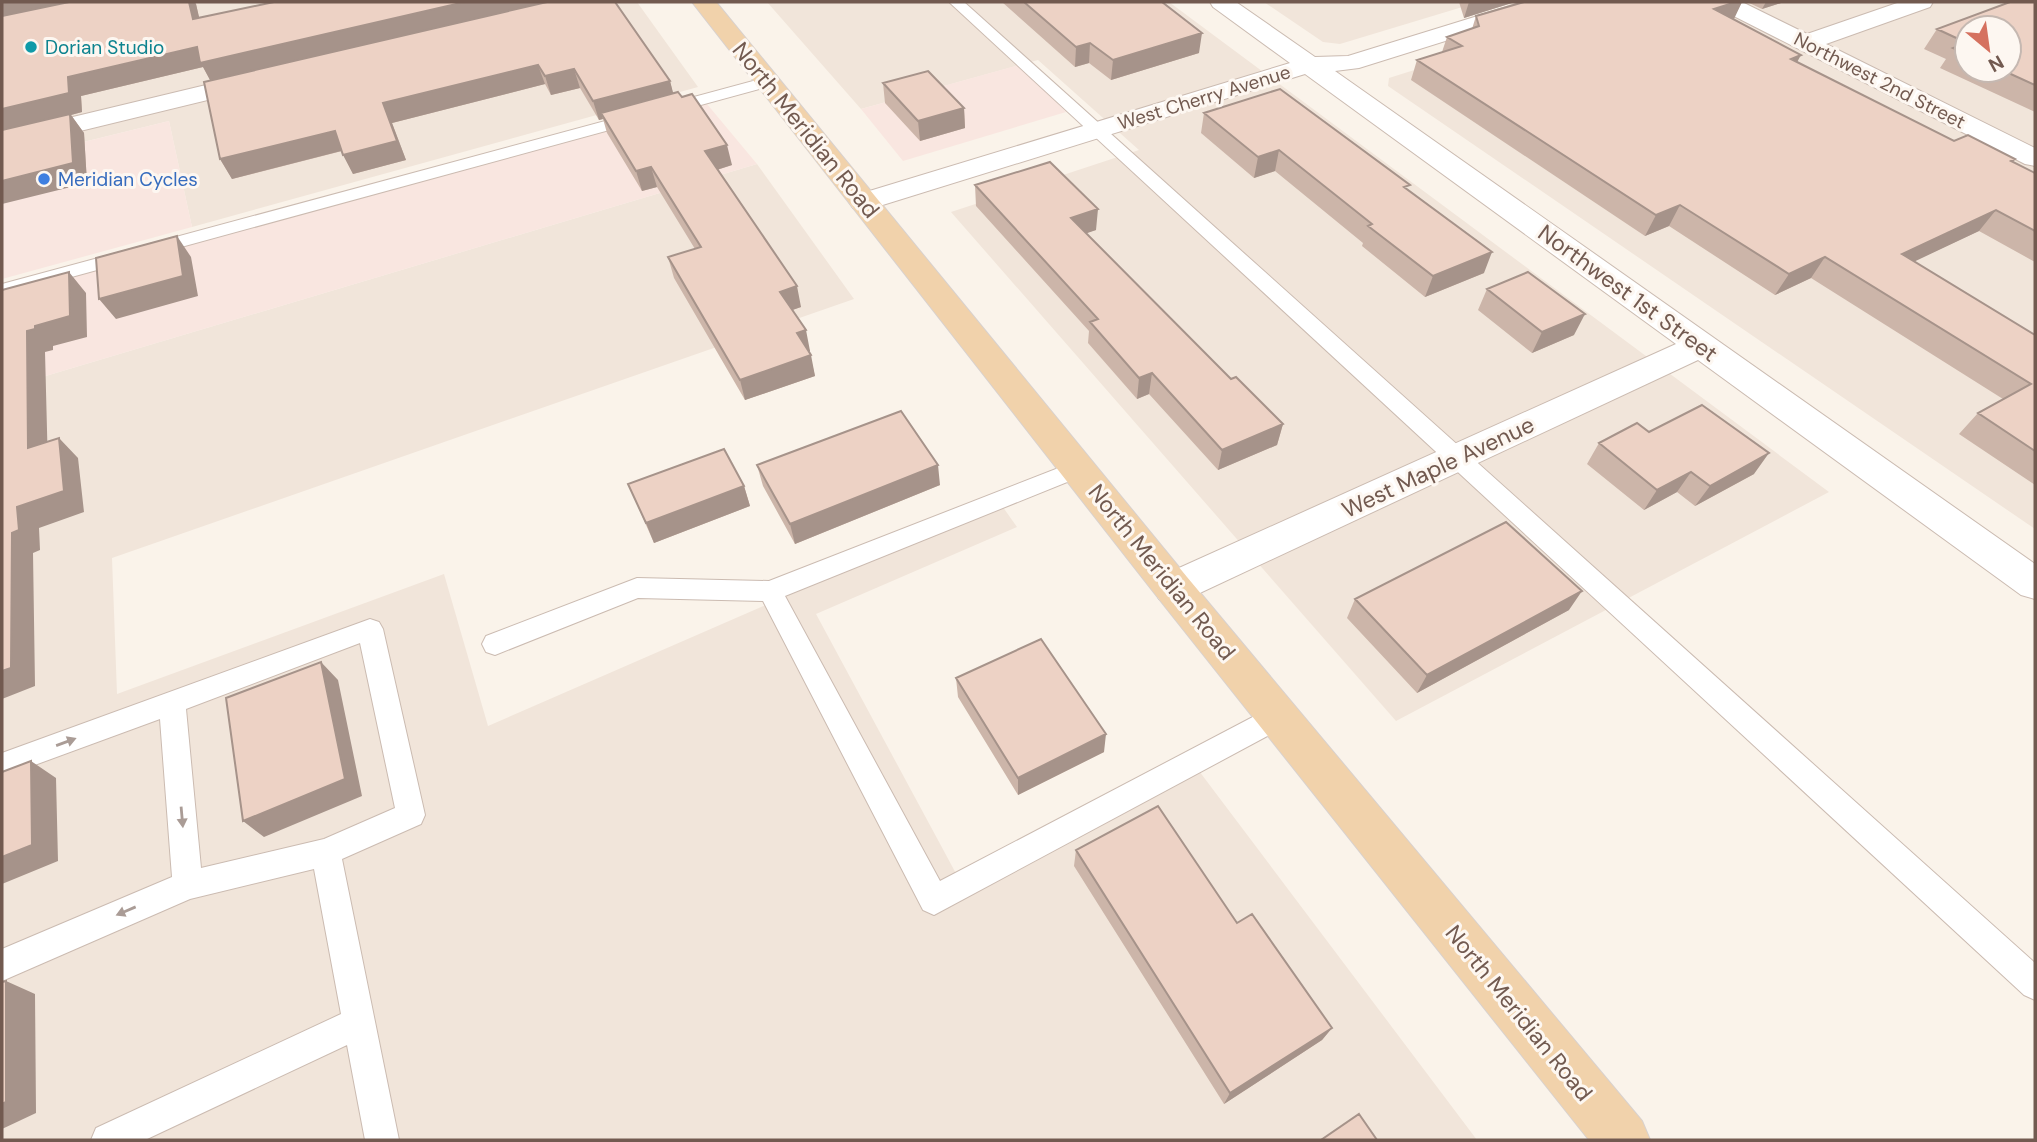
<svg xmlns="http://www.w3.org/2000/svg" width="2037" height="1142" font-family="'DM Sans',sans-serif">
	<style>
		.residential { fill: #f1e5da; fill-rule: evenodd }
		.commercial { fill: #f9e6e0 }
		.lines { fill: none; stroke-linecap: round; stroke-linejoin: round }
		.lane-casing { stroke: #cbbbb1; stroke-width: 2 }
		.street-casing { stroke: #cbbbb1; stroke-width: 2 }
		.primary-casing { stroke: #d8d1ce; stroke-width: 2 }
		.lane { fill: #fff; fill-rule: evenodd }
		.street { fill: #fff; fill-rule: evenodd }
		.primary { fill: #f1d2ab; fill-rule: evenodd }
		.wall { fill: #ccb5a9; fill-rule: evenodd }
		.shaded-wall { fill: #a6938a }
		.building { fill: #edd2c5; stroke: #a6938a; stroke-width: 2 }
		.oneway { fill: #aa9c96 }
		.culture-dot { fill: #0f9aa8; stroke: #fdf7f1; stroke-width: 2.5 }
		.shop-dot { fill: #3f7fe0; stroke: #fdf7f1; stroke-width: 2.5 }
		.labels { text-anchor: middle; stroke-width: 6; stroke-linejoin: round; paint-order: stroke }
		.far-culture-label { font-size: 19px; fill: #0d838f; stroke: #fdf7f1; text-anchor: start }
		.far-street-label { font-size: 19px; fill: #725a50; stroke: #fdf7f1 }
		.far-shop-label { font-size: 19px; fill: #366cbe; stroke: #fdf7f1; text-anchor: start }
		.street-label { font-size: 23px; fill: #725a50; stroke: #fdf7f1 }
	</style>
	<rect width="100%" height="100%" fill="#faf3ea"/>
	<path class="residential" d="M 160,2 L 637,2 L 698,87 L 192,227 L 169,121 L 2,162 L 2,76 Z
		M 767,2 L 1169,2 L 1829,492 L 1396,721 L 951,212 L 1139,150 L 1038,60 L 861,109 Z
		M 1264,2 L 1479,2 L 1340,44 L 1323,42 Z
		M 1504,2 L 2035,2 L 2035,529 L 1388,86 L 1389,78 L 1547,28 ZM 1967,28 L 2009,28 L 2009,70 L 1967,70 Z
		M 757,164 L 854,299 L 112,558 L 117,694 L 444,574 L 488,726 L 1000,503 L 1017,527 L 816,614 L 959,879 L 1187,755 L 1477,1140 L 2,1140 L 2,389 Z"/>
	<path class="commercial" d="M 1019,65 L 1066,112 L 903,161 L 861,109 Z
		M 707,104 L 757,164 L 2,389 L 2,295 Z
		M 169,121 L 192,227 L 2,279 L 2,162 Z"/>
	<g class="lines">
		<defs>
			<path id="lane" d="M 949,2 L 964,2 L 2035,963 L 2035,1000 L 2024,995 Z
				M 768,77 L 776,82 L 774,85 L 2,296 L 2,284 Z
				M 1079,460 L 1087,462 L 1090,468 L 1087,474 L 785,596 L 940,881 L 1268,709 L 1278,705 L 1288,709 L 1292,717 L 1288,725 L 934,915 L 923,910 L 763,601 L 638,598 L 495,655 L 486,652 L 482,644 L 486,636 L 637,578 L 769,581 Z
				M 370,619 L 379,622 L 383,629 L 425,815 L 421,824 L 342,859 L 399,1140 L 365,1140 L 347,1045 L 145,1140 L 91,1140 L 96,1128 L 341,1014 L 314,869 L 190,899 L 2,981 L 2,949 L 172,877 L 160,719 L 2,777 L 2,753 ZM 360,643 L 395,808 L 324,839 L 201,868 L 186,709 Z"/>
			<path id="street" d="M 1210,2 L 1236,2 L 1315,57 L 1348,56 L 1523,2 L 1557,2 L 1554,7 L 1359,68 L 1335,71 L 2035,564 L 2035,599 L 2021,595 L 1698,360 L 1187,599 L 1173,604 L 1159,599 L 1154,588 L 1159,577 L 1676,344 L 1305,74 L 873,208 L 863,211 L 853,208 L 849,202 L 853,196 L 1290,63 L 1213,7 Z
				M 1712,2 L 1742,2 L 1807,34 L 1900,2 L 1933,2 L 1930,7 L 1826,44 L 2035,148 L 2035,166 L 2025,164 L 1716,7 Z
				M 256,73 L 265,76 L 269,81 L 265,86 L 2,150 L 2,134 Z"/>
			<path id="primary" d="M 692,2 L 716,2 L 1187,577 L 1642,1121 L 1650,1140 L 1589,1140 L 1159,599 Z"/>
		</defs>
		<use href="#lane" class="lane-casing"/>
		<use href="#street" class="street-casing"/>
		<use href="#primary" class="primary-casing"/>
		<use href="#lane" class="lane"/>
		<use href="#street" class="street"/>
		<use href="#primary" class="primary"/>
	</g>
	<path class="wall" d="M 2,2 L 196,4 L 199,18 L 670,81 L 673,94 L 732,165 L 717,170 L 801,307 L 792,310 L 810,351 L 809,352 L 815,376 L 745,400 L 674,278 L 668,257 L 695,249 L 657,187 L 642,191 L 607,133 L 603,119 L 599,120 L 580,88 L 551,95 L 545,84 L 392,123 L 406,160 L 353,174 L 342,151 L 232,179 L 220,159 L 211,81 L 203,67 L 81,96 L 82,112 L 71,115 L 84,133 L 87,183 Z
		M 1002,2 L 1162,2 L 1199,53 L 1111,80 L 1089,63 L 1075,67 Z
		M 1459,2 L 1515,2 L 1464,18 Z
		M 1524,2 L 1742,2 L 1733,19 L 1797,62 L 1954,141 L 2015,159 L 2013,162 L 2035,173 L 2035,262 L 1979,231 L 1914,261 L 2035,335 L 2035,485 L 1959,434 L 1978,413 L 2003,399 L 1811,278 L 1775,295 L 1669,226 L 1645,236 L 1411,80 L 1417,60 L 1442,52 L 1447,37 L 1472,29 L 1476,16 Z
		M 1747,2 L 1784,2 L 1762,9 Z
		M 2035,2 L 2035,112 L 1940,68 L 1946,59 L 1924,49 L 1937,29 ZM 1967,28 L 2009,70 L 1967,70 Z
		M 883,83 L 964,108 L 965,128 L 920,141 L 885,103 Z
		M 1204,113 L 1408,190 L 1484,273 L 1425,297 L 1362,246 L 1363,243 L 1275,171 L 1254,178 L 1201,133 Z
		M 975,185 L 1096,230 L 1086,233 L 1231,379 L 1283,424 L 1277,445 L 1218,470 L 1149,394 L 1137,399 L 1088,343 L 1089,331 L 976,206 Z
		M 1487,289 L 1574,335 L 1532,353 L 1478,310 Z
		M 1649,432 L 1754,474 L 1695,506 L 1677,492 L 1644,510 L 1587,464 L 1599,443 Z
		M 757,465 L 940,485 L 795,544 L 763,486 Z
		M 628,484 L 744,486 L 750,506 L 654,543 Z
		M 1355,599 L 1569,610 L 1417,693 L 1347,618 Z
		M 956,678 L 1104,752 L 1018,795 L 958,697 Z
		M 1076,850 L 1237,923 L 1332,1028 L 1322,1040 L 1224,1104 L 1074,866 Z"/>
	<path class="shaded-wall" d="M 2,2 L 101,2 L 2,22 Z
		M 189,2 L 195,2 L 196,4 L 204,38 L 193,19 Z
		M 465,2 L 550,2 L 211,82 L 203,67 L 81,96 L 82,112 L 71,115 L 84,133 L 87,183 L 2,204 L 2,109 L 68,77 L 197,47 Z
		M 1469,2 L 1515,2 L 1464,18 Z
		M 1736,2 L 1742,2 L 1734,19 L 1704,29 L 1714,9 Z
		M 1766,2 L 1784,2 L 1762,9 Z
		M 1202,33 L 1199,53 L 1111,80 L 1113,60 Z
		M 1090,43 L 1089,63 L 1075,67 L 1076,47 Z
		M 1801,55 L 1790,75 L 1791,59 Z
		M 538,65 L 545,84 L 392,123 L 406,160 L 353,174 L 343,155 L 383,103 Z
		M 574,69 L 580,88 L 551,95 L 545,76 Z
		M 670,81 L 675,100 L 601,113 L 603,119 L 599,120 L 593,101 Z
		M 964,108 L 965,128 L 920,141 L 918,121 Z
		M 335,131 L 345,150 L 232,179 L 220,159 Z
		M 727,145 L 732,165 L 710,172 L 705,151 Z
		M 1279,150 L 1275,171 L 1254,178 L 1258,157 Z
		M 651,167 L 657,187 L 642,191 L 636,171 Z
		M 1680,205 L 1669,226 L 1645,236 L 1656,215 Z
		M 1098,209 L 1096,230 L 1070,239 L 1071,218 Z
		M 1996,210 L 1979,231 L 1886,275 L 1902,254 Z
		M 177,236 L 191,257 L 198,296 L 116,319 L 99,299 Z
		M 1492,252 L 1484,273 L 1425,297 L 1433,276 Z
		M 1825,257 L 1811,278 L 1775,295 L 1789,274 Z
		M 69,272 L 86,293 L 87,337 L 53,346 L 53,350 L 45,352 L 48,469 L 28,448 L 27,331 L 35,326 Z
		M 797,286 L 801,307 L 784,313 L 780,292 Z
		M 1585,314 L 1574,335 L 1532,353 L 1542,332 Z
		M 806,330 L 810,351 L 801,354 L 797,333 Z
		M 811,355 L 815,376 L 745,400 L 740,380 Z
		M 1152,373 L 1149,394 L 1137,399 L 1139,378 Z
		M 1283,424 L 1277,445 L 1218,470 L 1222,450 Z
		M 59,438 L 78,458 L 84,512 L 39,528 L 40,550 L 33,553 L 35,686 L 2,699 L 2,671 L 12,533 L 17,507 Z
		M 1769,453 L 1754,474 L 1695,506 L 1710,486 Z
		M 938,465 L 940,485 L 795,544 L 790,524 Z
		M 1691,472 L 1677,492 L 1644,510 L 1657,490 Z
		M 744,486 L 750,506 L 654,543 L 646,523 Z
		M 1582,591 L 1569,610 L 1417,693 L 1427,675 Z
		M 321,662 L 338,680 L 362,796 L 264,837 L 243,821 Z
		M 1106,734 L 1104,752 L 1018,795 L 1018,778 Z
		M 31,761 L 56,778 L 58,861 L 2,884 L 2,857 Z
		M 6,981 L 35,994 L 36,1113 L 2,1129 Z
		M 1332,1028 L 1322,1040 L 1224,1104 L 1230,1093 Z"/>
	<path class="building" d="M 69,2 L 189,2 L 193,19 L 274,2 L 465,2 L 200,63 L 197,47 L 68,77 L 69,93 L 2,109 L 2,16 Z
		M 547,2 L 615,2 L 670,81 L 593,101 L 574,69 L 545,76 L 538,65 L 383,103 L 397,141 L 343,155 L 335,131 L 220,159 L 204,82 Z
		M 1024,2 L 1162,2 L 1202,33 L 1113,60 L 1090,43 L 1076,47 Z
		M 1524,2 L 1736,2 L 1714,9 L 1801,55 L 1791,59 L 1954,141 L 1968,135 L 2015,159 L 2011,161 L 2035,173 L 2035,231 L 1996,210 L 1902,254 L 2035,335 L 2035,451 L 1978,413 L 2031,384 L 1825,257 L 1789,274 L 1680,205 L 1656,215 L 1417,60 L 1462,46 L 1447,37 L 1479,26 L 1476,16 Z
		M 2010,2 L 2035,2 L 2035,85 L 2002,70 L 2009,70 L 2009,28 L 1967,28 L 1967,54 L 1953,48 L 1967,43 L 1937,29 Z
		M 928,71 L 964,108 L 918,121 L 883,83 Z
		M 1280,89 L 1410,185 L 1404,187 L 1492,252 L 1433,276 L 1368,226 L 1372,224 L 1279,150 L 1258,157 L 1204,113 Z
		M 678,92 L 682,97 L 692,94 L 727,145 L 705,151 L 797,286 L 780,292 L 806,330 L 797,333 L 811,355 L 740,380 L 668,257 L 701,247 L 651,167 L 636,171 L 601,113 Z
		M 70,114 L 73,163 L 2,181 L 2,130 Z
		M 1050,162 L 1098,209 L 1071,218 L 1231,379 L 1236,377 L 1283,424 L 1222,450 L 1152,373 L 1139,378 L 1090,322 L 1098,319 L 975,185 Z
		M 177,236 L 183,276 L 99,299 L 96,258 Z
		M 69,272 L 70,316 L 35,326 L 35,329 L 27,331 L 28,448 L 59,438 L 64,491 L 17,507 L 19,530 L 12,533 L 11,668 L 2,671 L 2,290 Z
		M 1528,272 L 1585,314 L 1542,332 L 1487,289 Z
		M 1702,405 L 1769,453 L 1710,486 L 1691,472 L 1657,490 L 1599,443 L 1637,423 L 1649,432 Z
		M 901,411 L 938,465 L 790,524 L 757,465 Z
		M 724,449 L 744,486 L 646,523 L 628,484 Z
		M 1506,522 L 1582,591 L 1427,675 L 1355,599 Z
		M 1041,639 L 1106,734 L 1018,778 L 956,678 Z
		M 321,662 L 345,779 L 243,821 L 226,698 Z
		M 31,761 L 32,845 L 2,857 L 2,772 Z
		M 1158,806 L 1237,923 L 1252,914 L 1332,1028 L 1230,1093 L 1076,850 Z
		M 6,981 L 6,1102 L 2,1104 L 2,982 Z
		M 1359,1114 L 1377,1140 L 1321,1140 Z"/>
	<defs><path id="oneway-solid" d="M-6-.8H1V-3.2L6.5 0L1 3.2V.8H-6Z" transform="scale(1.75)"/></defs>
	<g class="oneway">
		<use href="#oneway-solid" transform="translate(66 742) rotate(-20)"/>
		<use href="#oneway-solid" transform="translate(182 817) rotate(85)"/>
		<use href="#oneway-solid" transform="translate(126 911) rotate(157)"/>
	</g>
	<circle class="culture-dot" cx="31" cy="47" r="7"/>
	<circle class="shop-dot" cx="44" cy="179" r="7"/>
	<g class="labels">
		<g class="far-culture-label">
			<text x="45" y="54">Dorian Studio</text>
		</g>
		<g class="far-street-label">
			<text transform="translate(1880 80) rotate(27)" y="7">Northwest 2nd Street</text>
			<text transform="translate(1204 97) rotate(-17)" y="7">West Cherry Avenue</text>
		</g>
		<g class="far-shop-label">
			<text x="58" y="186">Meridian Cycles</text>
		</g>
		<g class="street-label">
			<text transform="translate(806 130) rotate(51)" y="8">North Meridian Road</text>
			<text transform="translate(1628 293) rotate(36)" y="8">Northwest 1st Street</text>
			<text transform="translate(1438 467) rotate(-25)" y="8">West Maple Avenue</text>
			<text transform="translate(1162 572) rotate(51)" y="8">North Meridian Road</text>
			<text transform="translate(1519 1013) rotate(51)" y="8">North Meridian Road</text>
		</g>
	</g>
	<rect width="2037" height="1142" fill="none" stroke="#725a50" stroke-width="7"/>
	<g transform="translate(1988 49) rotate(151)"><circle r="33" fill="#fdf7f1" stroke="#c5b8b1" stroke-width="2"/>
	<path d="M0-5L12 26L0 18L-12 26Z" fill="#d5715f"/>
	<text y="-10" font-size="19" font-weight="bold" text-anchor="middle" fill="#725a50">N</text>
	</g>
</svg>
